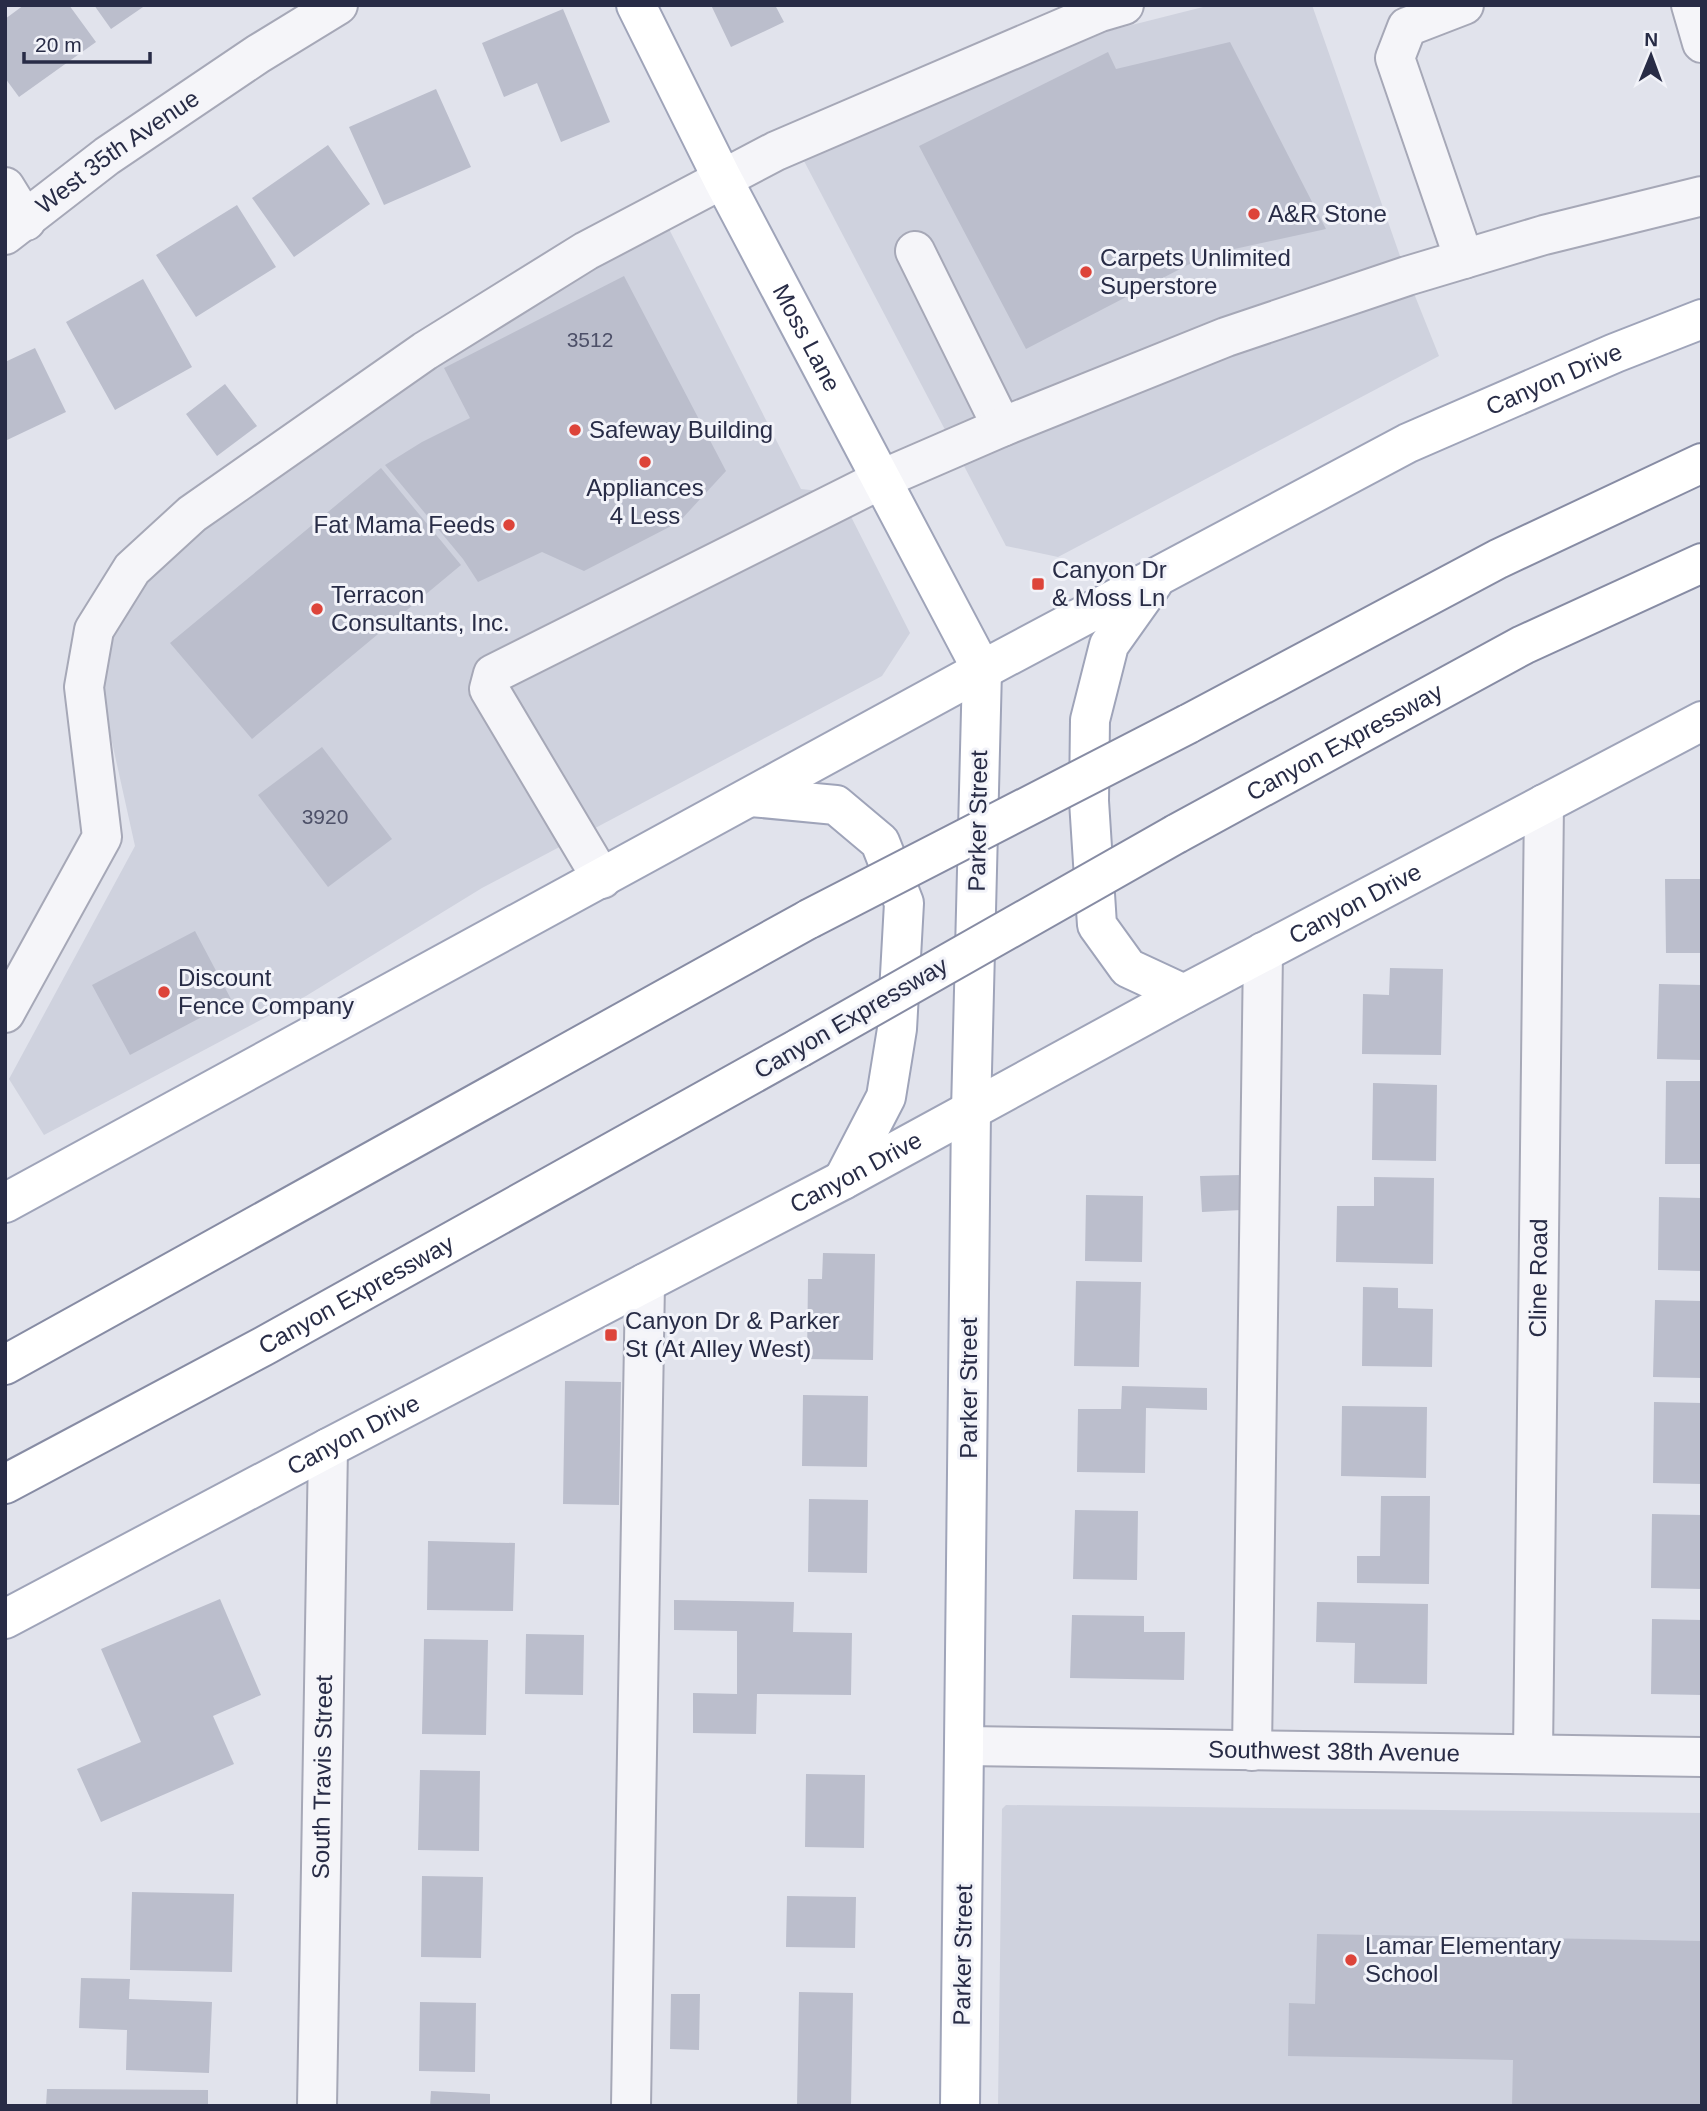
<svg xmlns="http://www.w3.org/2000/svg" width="1707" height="2111" font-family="Helvetica,sans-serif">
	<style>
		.built { fill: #cfd2de }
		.building { fill: #bbbecc }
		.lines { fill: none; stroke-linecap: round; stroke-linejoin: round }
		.minor-casing { stroke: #a6a8b7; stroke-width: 42 }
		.major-casing { stroke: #9fa4b9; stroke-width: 42 }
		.highway-casing { stroke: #878ca4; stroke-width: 42 }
		.minor { stroke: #f5f5f9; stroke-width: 38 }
		.major { stroke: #fff; stroke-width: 38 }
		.highway { stroke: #fff; stroke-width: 38 }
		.highway-bridge-casing { stroke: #878ca4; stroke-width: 42; stroke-linecap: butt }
		.highway-bridge { stroke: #fff; stroke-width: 38 }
		.poi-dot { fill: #dd443a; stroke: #f2f3f9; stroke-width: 2.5 }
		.labels { text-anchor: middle; stroke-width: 6; stroke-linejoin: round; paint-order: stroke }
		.number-label { font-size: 21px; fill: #4d5068 }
		.street-label { font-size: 24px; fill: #282c46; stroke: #f2f3f9 }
		.poi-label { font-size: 24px; fill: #282c46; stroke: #f2f3f9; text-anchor: start }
	</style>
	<rect width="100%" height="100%" fill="#e1e3ec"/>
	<path class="built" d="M 1211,5 L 1312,5 L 1407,276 L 1439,356 L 1058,557 L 1006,546 L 804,161 L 1108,31 Z
		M 669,229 L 801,489 L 839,493 L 910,633 L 882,676 L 482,888 L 306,996 L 44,1135 L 9,1079 L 135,846 L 104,706 L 106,635 L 139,578 L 341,422 L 586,271 Z
		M 1006,1805 L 1702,1813 L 1702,2106 L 998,2106 L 1002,1809 Z"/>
	<path class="building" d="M 24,5 L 69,5 L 96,42 L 19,97 L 5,78 L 5,19 Z
		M 94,5 L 146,5 L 111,29 Z
		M 711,5 L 775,5 L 784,22 L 731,47 Z
		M 563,9 L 610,122 L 561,142 L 537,83 L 504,97 L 482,43 Z
		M 1230,42 L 1326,229 L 1207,255 L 1026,349 L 919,146 L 1108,52 L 1116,69 Z
		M 436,89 L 471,167 L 384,205 L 349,127 Z
		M 328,145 L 370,204 L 294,257 L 252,198 Z
		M 237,205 L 276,267 L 196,317 L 156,255 Z
		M 624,276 L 726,471 L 679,522 L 584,571 L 542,552 L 478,582 L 463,559 L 385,465 L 422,442 L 470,418 L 444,368 Z
		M 143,279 L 192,367 L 115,410 L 66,322 Z
		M 35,348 L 66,412 L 5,441 L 5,362 Z
		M 225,384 L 257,426 L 217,456 L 186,414 Z
		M 381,468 L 461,565 L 252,739 L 170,643 Z
		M 322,747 L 392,839 L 328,887 L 258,795 Z
		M 1665,879 L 1702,879 L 1702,953 L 1666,953 Z
		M 195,931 L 232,1001 L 130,1055 L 92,985 Z
		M 1390,968 L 1443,969 L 1441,1055 L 1362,1054 L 1363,994 L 1389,995 Z
		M 1659,984 L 1702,985 L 1702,1060 L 1657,1059 Z
		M 1666,1081 L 1702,1081 L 1702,1164 L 1665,1164 Z
		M 1373,1083 L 1437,1085 L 1436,1161 L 1372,1160 Z
		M 1241,1175 L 1242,1210 L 1202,1212 L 1200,1176 Z
		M 1374,1177 L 1434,1178 L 1433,1264 L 1336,1262 L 1337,1206 L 1374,1206 Z
		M 1086,1195 L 1143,1196 L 1142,1262 L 1085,1261 Z
		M 1659,1197 L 1702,1198 L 1702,1271 L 1658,1270 Z
		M 823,1253 L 875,1254 L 873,1360 L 807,1359 L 808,1279 L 822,1279 Z
		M 1076,1281 L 1141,1282 L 1139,1367 L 1074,1366 Z
		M 1363,1287 L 1398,1288 L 1398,1308 L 1433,1309 L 1432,1367 L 1362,1366 Z
		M 1655,1300 L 1702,1301 L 1702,1378 L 1653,1377 Z
		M 565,1381 L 621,1382 L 619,1505 L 563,1504 Z
		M 1122,1386 L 1207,1388 L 1207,1410 L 1146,1408 L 1145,1473 L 1077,1472 L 1078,1409 L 1121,1409 Z
		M 803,1395 L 868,1396 L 867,1467 L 802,1466 Z
		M 1654,1402 L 1702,1403 L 1702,1484 L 1653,1483 Z
		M 1342,1406 L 1427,1407 L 1426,1478 L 1341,1476 Z
		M 1381,1496 L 1430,1496 L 1429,1584 L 1357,1583 L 1357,1556 L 1380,1556 Z
		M 809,1499 L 868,1500 L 867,1573 L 808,1572 Z
		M 1075,1510 L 1138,1511 L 1137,1580 L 1073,1579 Z
		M 1652,1514 L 1702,1515 L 1702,1589 L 1651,1588 Z
		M 428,1541 L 515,1543 L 513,1611 L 427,1610 Z
		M 220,1599 L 261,1695 L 213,1716 L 234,1764 L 101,1822 L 77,1769 L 141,1742 L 101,1649 Z
		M 674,1600 L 794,1602 L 793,1632 L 852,1633 L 851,1695 L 757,1694 L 756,1734 L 693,1733 L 693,1693 L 737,1694 L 737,1631 L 674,1630 Z
		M 1317,1602 L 1428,1604 L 1427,1684 L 1354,1683 L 1355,1643 L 1316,1642 Z
		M 1072,1615 L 1144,1616 L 1144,1632 L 1185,1632 L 1184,1680 L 1070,1678 Z
		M 1652,1619 L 1702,1620 L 1702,1695 L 1651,1694 Z
		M 526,1634 L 584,1635 L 583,1695 L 525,1694 Z
		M 424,1639 L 488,1640 L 486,1735 L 422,1734 Z
		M 420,1770 L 480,1771 L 479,1851 L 418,1850 Z
		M 806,1774 L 865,1775 L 864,1848 L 805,1847 Z
		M 422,1876 L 483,1877 L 481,1958 L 421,1957 Z
		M 132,1892 L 234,1894 L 232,1972 L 130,1970 Z
		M 787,1896 L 856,1897 L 855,1948 L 786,1947 Z
		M 1317,1934 L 1702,1941 L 1702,2106 L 1512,2106 L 1513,2060 L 1288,2056 L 1289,2003 L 1315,2004 Z
		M 81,1978 L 130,1979 L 129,1999 L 212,2002 L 209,2073 L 126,2070 L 127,2030 L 79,2028 Z
		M 799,1992 L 853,1993 L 851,2106 L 797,2106 Z
		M 671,1994 L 700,1994 L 699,2050 L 670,2049 Z
		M 420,2002 L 476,2003 L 475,2072 L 419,2071 Z
		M 47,2089 L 208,2090 L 208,2106 L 46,2106 Z
		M 431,2091 L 490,2094 L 490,2106 L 430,2106 Z"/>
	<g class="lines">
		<defs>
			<g id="minor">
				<path d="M 1464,5 L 1407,27 L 1395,58 L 1464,259"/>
				<path d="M 1691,5 L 1702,43"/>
				<path d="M 5,187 L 26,221"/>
				<path id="s1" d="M 5,235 L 107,156 L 258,54 L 338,5"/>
				<path d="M 915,251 L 1002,427"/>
				<path d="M 602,879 L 489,689 L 493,674 L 882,479 L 1002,427 L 1226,337 L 1407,276 L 1544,235 L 1702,196"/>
				<path d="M 5,1013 L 102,837 L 84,687 L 94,630 L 132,569 L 192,514 L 425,351 L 586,251 L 776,151 L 1100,12 L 1124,5"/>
				<path id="s2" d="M 966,1746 L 1702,1757"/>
				<path d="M 1252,1751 L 1263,952"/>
				<path id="s3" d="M 1533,1754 L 1544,804"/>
				<path id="s4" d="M 317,2106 L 328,1448"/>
				<path d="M 631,2106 L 645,1283"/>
			</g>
			<g id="major">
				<path id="s5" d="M 636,5 L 722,178 L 982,670 L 971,1111 L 960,2106"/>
				<path d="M 1153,583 L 1109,645 L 1090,720 L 1089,801 L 1097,925 L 1128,968 L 1184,994"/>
				<path d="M 751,797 L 836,805 L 880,842 L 904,903 L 897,1029 L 886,1097 L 843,1180"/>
				<path id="s6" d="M 5,1203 L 982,670 L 1408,443 L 1615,353 L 1702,319"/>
				<path id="s7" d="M 5,1619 L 328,1448 L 843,1180 L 1184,994 L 1702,721"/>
			</g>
			<g id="highway">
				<path d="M 1188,724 L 1498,559 L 1702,463"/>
				<path id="s8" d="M 1176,834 L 1523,645 L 1702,563"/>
				<path d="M 5,1365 L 809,919"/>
				<path id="s9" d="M 5,1484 L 264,1346 L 799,1048"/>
			</g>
		</defs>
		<use href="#minor" class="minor-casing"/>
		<use href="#major" class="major-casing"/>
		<use href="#highway" class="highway-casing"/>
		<use href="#minor" class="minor"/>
		<use href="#major" class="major"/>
		<use href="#highway" class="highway"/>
		<defs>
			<path id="highway-bridge" d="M 809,919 L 1188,724
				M 799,1048 L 1176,834"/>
		</defs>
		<use href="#highway-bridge" class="highway-bridge-casing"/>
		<use href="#highway-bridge" class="highway-bridge"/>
	</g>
	<g class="poi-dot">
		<circle cx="1254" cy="214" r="7"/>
		<circle cx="1086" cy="272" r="7"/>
		<circle cx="575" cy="430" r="7"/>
		<circle cx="645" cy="462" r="7"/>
		<circle cx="509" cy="525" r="7"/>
		<rect x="1031" y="577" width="14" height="14" rx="3.5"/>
		<circle cx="317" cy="609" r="7"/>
		<circle cx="164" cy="992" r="7"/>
		<rect x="604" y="1328" width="14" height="14" rx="3.5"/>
		<circle cx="1351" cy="1960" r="7"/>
	</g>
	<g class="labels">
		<g class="number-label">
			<text x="590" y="347">3512</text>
			<text x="325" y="824">3920</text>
		</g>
		<g class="street-label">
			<text dy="8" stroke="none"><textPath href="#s1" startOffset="140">West 35th Avenue</textPath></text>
			<text dy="8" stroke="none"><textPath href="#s5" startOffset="374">Moss Lane</textPath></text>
			<text dy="8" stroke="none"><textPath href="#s6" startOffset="1755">Canyon Drive</textPath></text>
			<text dy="8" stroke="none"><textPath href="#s8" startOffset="192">Canyon Expressway</textPath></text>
			<text transform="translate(978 821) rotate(-89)" y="8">Parker Street</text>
			<text dy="8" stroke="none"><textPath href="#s7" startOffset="1528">Canyon Drive</textPath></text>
			<text transform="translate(851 1018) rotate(-30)" y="8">Canyon Expressway</text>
			<text dy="8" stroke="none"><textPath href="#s7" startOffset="961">Canyon Drive</textPath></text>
			<text dy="8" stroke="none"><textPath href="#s3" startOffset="476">Cline Road</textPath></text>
			<text dy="8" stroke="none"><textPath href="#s9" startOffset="399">Canyon Expressway</textPath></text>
			<text transform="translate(969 1388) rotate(-90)" y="8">Parker Street</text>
			<text dy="8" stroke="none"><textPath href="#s7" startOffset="394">Canyon Drive</textPath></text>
			<text dy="8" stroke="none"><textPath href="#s2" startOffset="368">Southwest 38th Avenue</textPath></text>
			<text dy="8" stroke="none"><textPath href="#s4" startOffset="329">South Travis Street</textPath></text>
			<text transform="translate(963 1955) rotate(-89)" y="8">Parker Street</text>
		</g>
		<g class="poi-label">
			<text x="1268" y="222">A&amp;R Stone</text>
			<text x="1100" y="266">Carpets Unlimited<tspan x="1100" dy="28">Superstore</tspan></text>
			<text x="589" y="438">Safeway Building</text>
			<text x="645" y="496" text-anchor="middle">Appliances<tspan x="645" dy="28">4 Less</tspan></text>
			<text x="495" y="533" text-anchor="end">Fat Mama Feeds</text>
			<text x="1052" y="578">Canyon Dr<tspan x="1052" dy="28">&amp; Moss Ln</tspan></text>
			<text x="331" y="603">Terracon<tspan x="331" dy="28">Consultants, Inc.</tspan></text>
			<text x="178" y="986">Discount<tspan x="178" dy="28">Fence Company</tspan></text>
			<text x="625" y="1329">Canyon Dr &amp; Parker<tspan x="625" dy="28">St (At Alley West)</tspan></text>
			<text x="1365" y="1954">Lamar Elementary<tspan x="1365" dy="28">School</tspan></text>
		</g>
	</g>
	<rect width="1707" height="2111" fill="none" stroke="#282c46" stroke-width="14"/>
	<g transform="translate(1651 56) rotate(1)" stroke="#f2f3f9" stroke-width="5" paint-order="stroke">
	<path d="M0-5L12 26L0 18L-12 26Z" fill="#282c46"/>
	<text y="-10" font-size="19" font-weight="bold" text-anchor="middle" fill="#282c46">N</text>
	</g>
	<path d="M24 52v10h126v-10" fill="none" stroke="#282c46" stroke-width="3.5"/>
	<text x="35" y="52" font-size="21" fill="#282c46" stroke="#f2f3f9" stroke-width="5" paint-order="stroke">20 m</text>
</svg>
